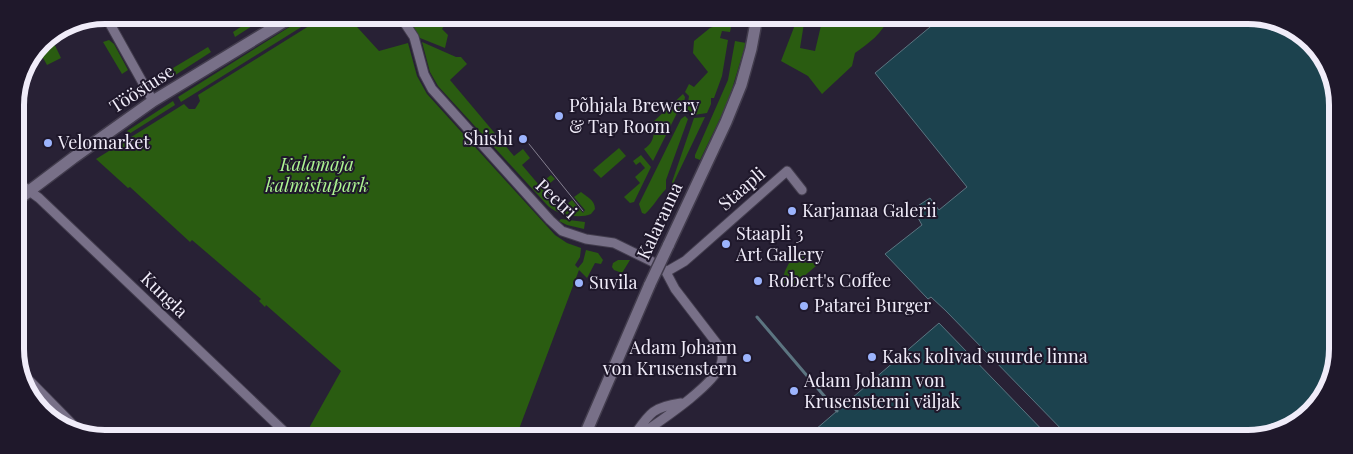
<svg xmlns="http://www.w3.org/2000/svg" width="1353" height="454" font-family="'Playfair Display',serif">
	<style>
		.green { fill: #2a5c11 }
		.water { fill: #1c424e; stroke: #5c7581 }
		.lines { fill: none; stroke-linecap: round; stroke-linejoin: round }
		.stream { stroke: #5c7581; stroke-width: 3 }
		.minor-casing { stroke: #423c4d; stroke-width: 11 }
		.tertiary-casing { stroke: #423c4d; stroke-width: 14 }
		.minor { stroke: #787088; stroke-width: 9 }
		.tertiary { stroke: #787088; stroke-width: 11 }
		.tram { stroke: #858090; stroke-width: 1 }
		.tertiary-bridge-casing { stroke: #423c4d; stroke-width: 14; stroke-linecap: butt }
		.tertiary-bridge { stroke: #787088; stroke-width: 11 }
		.poi-dot { fill: #9cb4fd; stroke: #1f182b; stroke-width: 2 }
		.labels { text-anchor: middle; stroke-width: 4; stroke-linejoin: round; paint-order: stroke }
		.street-label { font-size: 18px; fill: #f0ecf9; stroke: #1f182b }
		.poi-label { font-size: 18px; fill: #f0ecf9; stroke: #1f182b; text-anchor: start }
		.park-label { font-size: 18px; font-style: italic; fill: #adf592; stroke: #1f182b }
		.rim { fill: none; stroke: #f0ecf9; stroke-width: 6 }
	</style>
	<rect width="100%" height="100%" fill="#282135"/>
	<path class="green" d="M 259,15 L 269,15 L 235,37 L 233,32 Z
		M 307,16 L 319,16 L 181,102 L 178,97 Z
		M 325,16 L 347,16 L 379,51 L 408,43 L 417,76 L 427,94 L 555,235 L 567,243 L 581,248 L 580,257 L 575,265 L 578,268 L 583,262 L 586,250 L 598,253 L 603,260 L 601,264 L 595,263 L 587,278 L 579,270 L 516,437 L 314,436 L 308,430 L 341,371 L 266,305 L 265,307 L 259,301 L 261,299 L 192,240 L 190,242 L 130,187 L 128,188 L 96,159 L 184,104 L 189,109 L 195,109 L 200,101 L 198,95 Z
		M 414,16 L 451,16 L 442,29 L 448,35 L 445,48 L 420,38 L 411,22 Z
		M 720,17 L 733,17 L 730,32 L 722,31 L 720,38 L 728,40 L 722,76 L 714,98 L 711,98 L 711,104 L 707,113 L 694,115 L 687,110 L 689,96 L 685,92 L 689,84 L 694,87 L 708,72 L 693,53 L 694,41 L 710,28 L 723,23 Z
		M 798,17 L 805,17 L 800,48 L 815,51 L 823,17 L 889,17 C 883,33 868,44 855,53 L 852,66 L 822,94 L 808,76 L 781,61 Z
		M 50,35 L 61,58 L 47,65 L 38,49 L 42,41 Z
		M 109,40 L 114,44 L 128,70 L 122,74 L 103,42 Z
		M 735,41 L 746,43 L 728,102 L 700,160 L 695,158 L 695,155 L 728,80 Z
		M 422,42 L 456,57 L 461,57 L 467,64 L 450,80 L 514,156 L 523,149 L 530,158 L 522,165 L 539,185 L 551,175 L 555,179 L 543,189 L 561,209 L 572,200 L 583,213 L 585,210 L 574,197 L 581,192 C 587,197 595,200 595,209 L 591,214 C 579,219 558,215 548,206 L 438,86 L 430,72 Z
		M 208,47 L 211,52 L 166,81 L 158,77 Z
		M 683,94 L 685,97 L 683,110 L 677,113 L 653,161 L 644,149 C 654,143 655,133 653,122 Z
		M 173,101 L 175,105 L 129,134 L 127,131 Z
		M 685,116 L 688,119 L 666,180 L 666,189 C 658,197 654,206 645,214 L 642,213 L 639,204 L 681,119 Z
		M 705,117 L 673,184 L 672,182 L 694,118 Z
		M 619,148 L 626,156 L 601,178 L 593,170 Z
		M 641,155 L 651,167 L 634,202 L 630,203 L 624,197 L 640,183 L 635,177 L 645,168 L 640,162 L 636,165 L 633,161 Z
		M 561,219 L 585,222 L 584,229 L 567,225 L 559,221 Z
		M 802,251 L 806,253 L 816,266 L 790,288 L 782,281 L 785,271 L 794,253 Z
		M 618,260 L 630,260 L 622,273 L 614,270 L 612,267 L 613,263 Z"/>
	<path class="water" d="M 942,17 L 1272,18 L 1315,45 L 1336,88 L 1335,373 L 1303,420 L 1254,439 L 1070,438 L 946,311 L 931,297 L 928,299 L 927,298 L 885,254 L 922,225 L 913,209 L 930,198 L 939,210 L 967,187 L 875,73 Z
		M 939,323 L 1050,438 L 810,438 L 808,436 Z"/>
	<g class="lines">
		<path class="stream" d="M 757,317 L 837,411"/>
		<defs>
			<path id="minor" d="M 105,15 L 153,101
				M 400,16 L 414,37 L 424,74 L 432,89 L 550,220 L 562,231 L 586,239 L 614,243 L 659,265 L 666,272 L 675,289 L 718,345 C 721,352 724,356 721,364 C 714,386 657,423 637,437
				M 16,179 L 17,182 L 39,198 L 289,436
				M 666,272 L 685,261 L 787,171 L 802,190
				M 19,370 L 84,436
				M 633,437 C 649,414 652,407 681,403"/>
			<path id="tertiary" d="M 16,201 L 73,158 L 153,101 L 293,16
				M 668,246 L 726,122 L 741,85 L 751,49 L 757,17
				M 584,437 L 650,284"/>
		</defs>
		<use href="#minor" class="minor-casing"/>
		<use href="#tertiary" class="tertiary-casing"/>
		<use href="#minor" class="minor"/>
		<use href="#tertiary" class="tertiary"/>
		<path class="tram" d="M 529,144 L 583,211"/>
		<defs>
			<path id="tertiary-bridge" d="M 650,284 L 668,246"/>
		</defs>
		<use href="#tertiary-bridge" class="tertiary-bridge-casing"/>
		<use href="#tertiary-bridge" class="tertiary-bridge"/>
	</g>
	<g class="poi-dot">
		<circle cx="559" cy="116" r="5"/>
		<circle cx="523" cy="139" r="5"/>
		<circle cx="48" cy="143" r="5"/>
		<circle cx="792" cy="211" r="5"/>
		<circle cx="726" cy="244" r="5"/>
		<circle cx="758" cy="281" r="5"/>
		<circle cx="579" cy="283" r="5"/>
		<circle cx="804" cy="306" r="5"/>
		<circle cx="872" cy="357" r="5"/>
		<circle cx="747" cy="358" r="5"/>
		<circle cx="794" cy="391" r="5"/>
	</g>
	<g class="labels">
		<g class="street-label">
			<text transform="translate(142 89) rotate(-33)" y="6">Tööstuse</text>
			<text transform="translate(742 189) rotate(-41)" y="6">Staapli</text>
			<text transform="translate(556 199) rotate(43)" y="6">Peetri</text>
			<text transform="translate(660 221) rotate(-65)" y="6">Kalaranna</text>
			<text transform="translate(164 295) rotate(44)" y="6">Kungla</text>
		</g>
		<g class="poi-label">
			<text x="569" y="112">Põhjala Brewery<tspan x="569" dy="21">&amp; Tap Room</tspan></text>
			<text x="513" y="145" text-anchor="end">Shishi</text>
			<text x="58" y="149">Velomarket</text>
			<text x="802" y="217">Karjamaa Galerii</text>
			<text x="736" y="240">Staapli 3<tspan x="736" dy="21">Art Gallery</tspan></text>
			<text x="768" y="287">Robert's Coffee</text>
			<text x="589" y="289">Suvila</text>
			<text x="814" y="312">Patarei Burger</text>
			<text x="737" y="354" text-anchor="end">Adam Johann<tspan x="737" dy="21">von Krusenstern</tspan></text>
			<text x="882" y="363">Kaks kolivad suurde linna</text>
			<text x="804" y="387">Adam Johann von<tspan x="804" dy="21">Krusensterni väljak</tspan></text>
		</g>
		<g class="park-label">
			<text x="317" y="171">Kalamaja<tspan x="317" dy="21">kalmistupark</tspan></text>
		</g>
	</g>
	<path d="M0 0H1353V454H0ZM105 24H1248A81 81 0 0 1 1329 105V349A81 81 0 0 1 1248 430H105A81 81 0 0 1 24 349V105A81 81 0 0 1 105 24Z" fill="#1f182b" fill-rule="evenodd"/>
	<path class="rim" d="M105 24H1248A81 81 0 0 1 1329 105V349A81 81 0 0 1 1248 430H105A81 81 0 0 1 24 349V105A81 81 0 0 1 105 24Z"/>
</svg>
